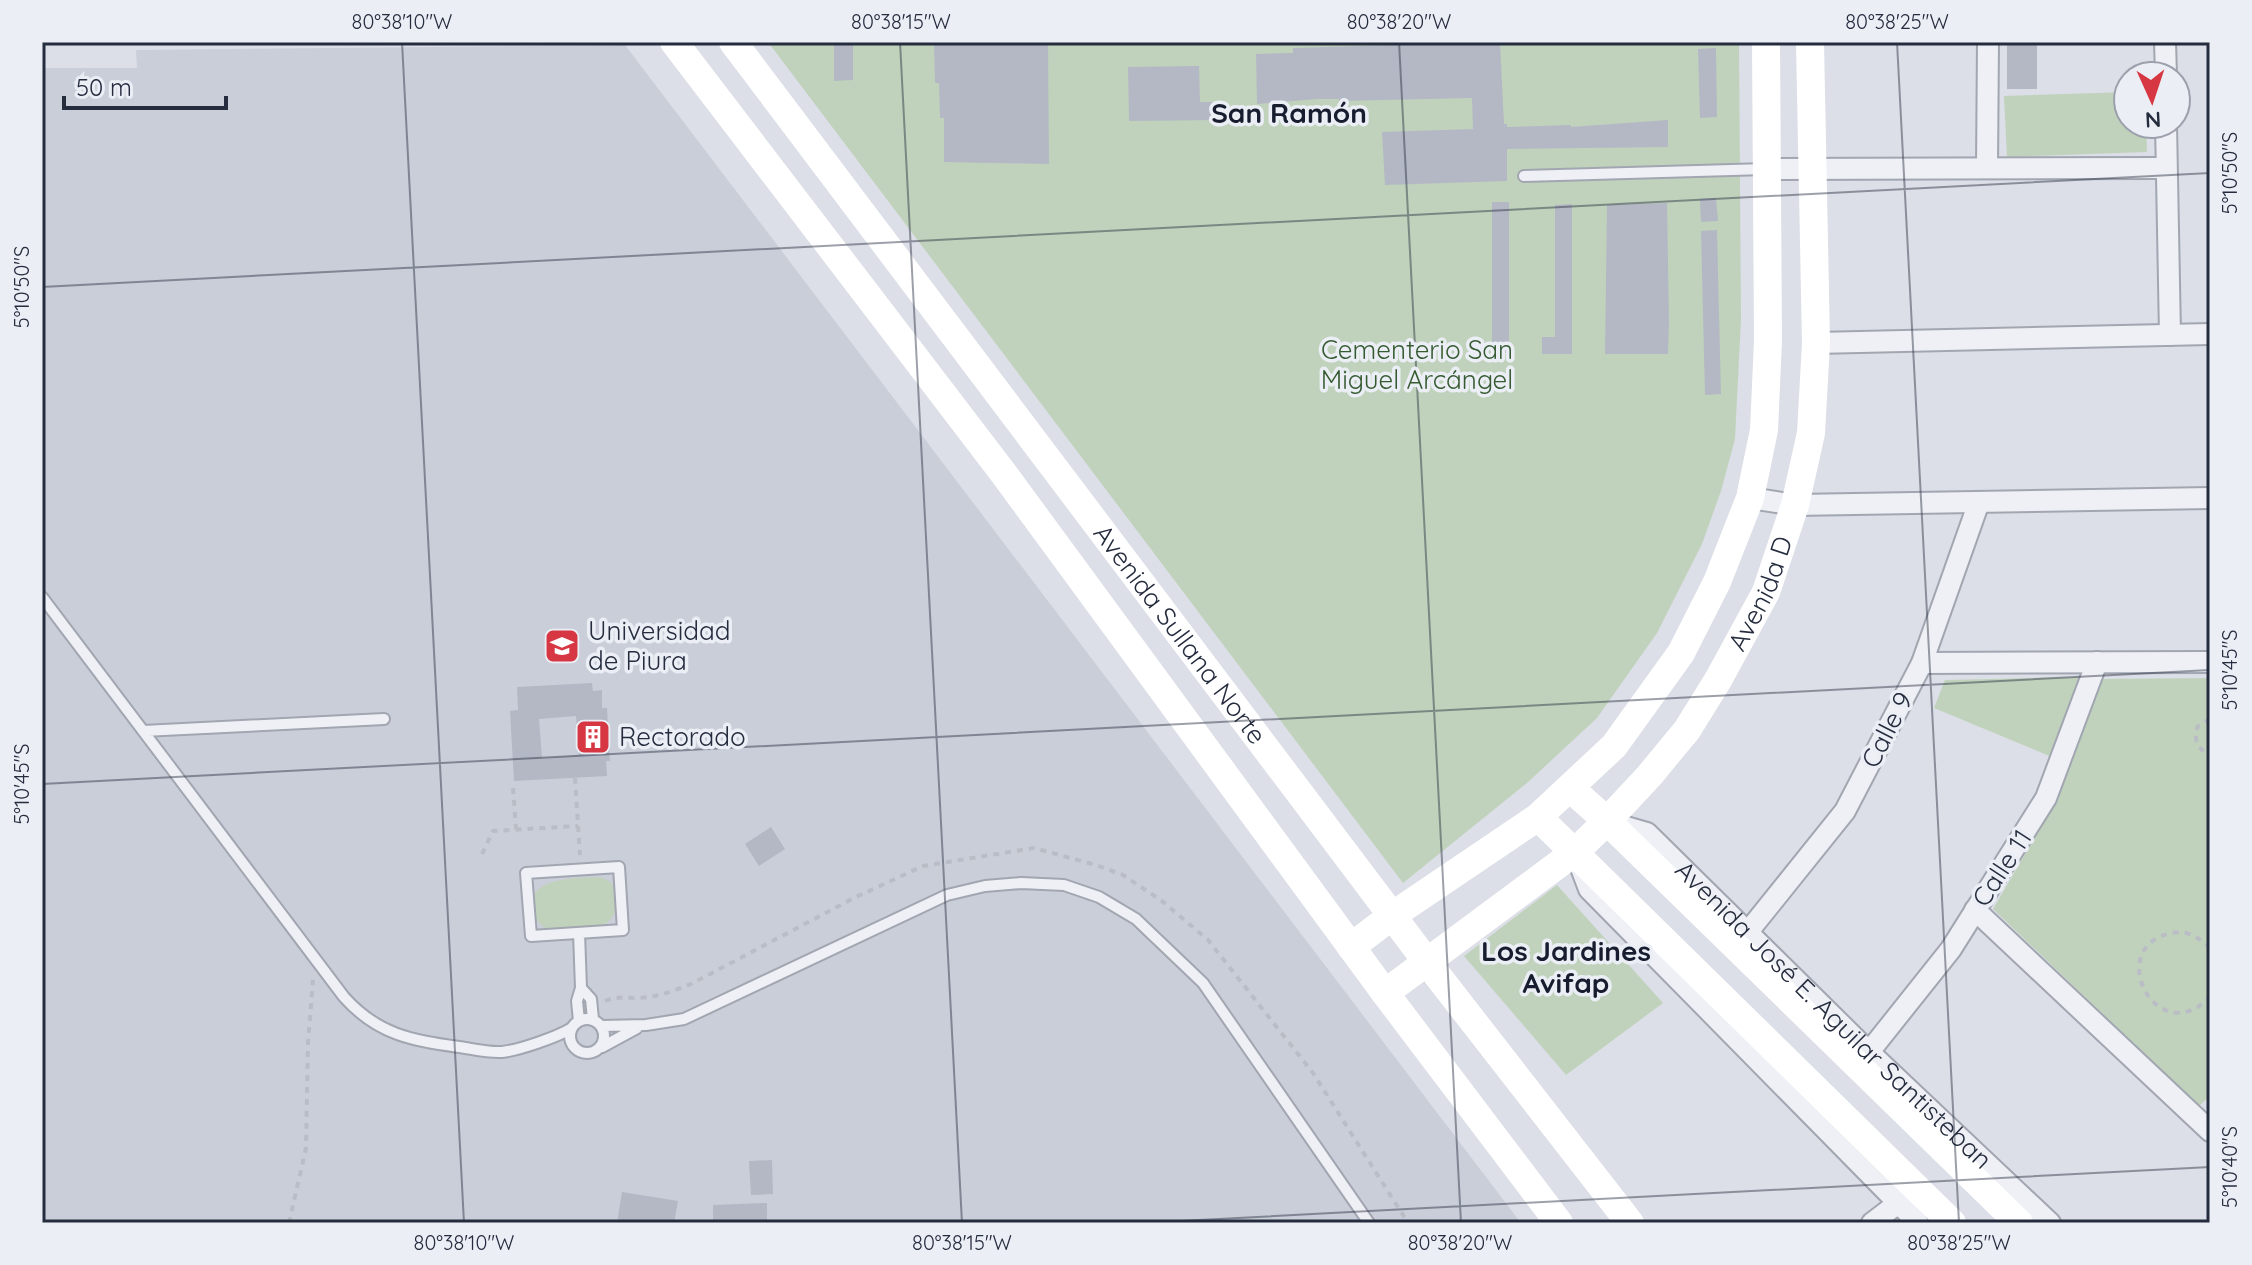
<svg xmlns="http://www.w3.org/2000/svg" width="2252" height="1265" font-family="Quicksand,sans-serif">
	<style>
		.built { fill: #caced9 }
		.green { fill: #c0d2bc }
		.building { fill: #b3b8c4; fill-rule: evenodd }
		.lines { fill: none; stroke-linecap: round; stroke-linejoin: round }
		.lane-casing { stroke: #a1a6b1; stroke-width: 14 }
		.street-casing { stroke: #a1a6b1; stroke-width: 24 }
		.path { stroke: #babdc5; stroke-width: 4; stroke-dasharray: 6 6; stroke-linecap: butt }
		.lane { stroke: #eff0f5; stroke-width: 10 }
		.street { stroke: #eff0f5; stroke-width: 20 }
		.secondary { stroke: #fff; stroke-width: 28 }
		.ticks { fill: none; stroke: #252c3e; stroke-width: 2; stroke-opacity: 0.45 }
		.labels { text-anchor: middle; stroke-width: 7; stroke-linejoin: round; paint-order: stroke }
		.park-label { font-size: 26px; fill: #365b31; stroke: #ebeef5 }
		.street-label { font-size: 26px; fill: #252c3e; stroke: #ebeef5 }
		.poi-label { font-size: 26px; fill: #252c3e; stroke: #ebeef5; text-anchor: start }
		.neighbourhood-label { font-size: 28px; font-weight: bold; fill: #171d2f; stroke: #ebeef5 }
		.neatline { fill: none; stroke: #252c3e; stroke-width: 3 }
		.ticks-label { font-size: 20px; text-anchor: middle; fill: #252c3e }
	</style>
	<rect width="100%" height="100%" fill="#dcdfe7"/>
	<path class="built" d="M 625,45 L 1521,1223 L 42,1223 L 42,68 L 137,68 L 136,50 Z"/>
	<path class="green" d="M 768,42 L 1739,42 L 1741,319 L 1735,439 L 1721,491 L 1702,544 L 1657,633 L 1597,718 L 1527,783 L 1403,883 Z
		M 2128,92 L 2128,124 L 2146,124 L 2147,152 L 2007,157 L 2004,96 Z
		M 2083,677 L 2052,757 L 1934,708 L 1945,680 Z
		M 2210,678 L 2210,1096 L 2199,1106 L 1993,909 L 2047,816 L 2103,679 Z
		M 574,878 C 583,878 597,875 605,879 C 623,887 620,917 603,925 C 594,929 558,933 548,929 C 541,927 534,918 533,911 C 527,884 555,881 574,878 Z
		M 1557,885 L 1663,1003 L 1566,1075 L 1464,956 Z"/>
	<path class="building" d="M 834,42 L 853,42 L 853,80 L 834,81 Z
		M 934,42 L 1048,42 L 1049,164 L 944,162 L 944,118 L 940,118 L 939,83 L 935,83 Z
		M 1500,42 L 1504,124 L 1507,124 L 1507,127 L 1571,125 L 1571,127 L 1668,120 L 1668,147 L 1507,149 L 1507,181 L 1385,185 L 1382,132 L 1473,129 L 1472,98 L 1339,101 L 1339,99 L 1317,99 L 1257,104 L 1256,54 L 1293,53 L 1293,48 Z
		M 2007,42 L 2037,42 L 2037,89 L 2007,89 Z
		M 1716,48 L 1717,117 L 1700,118 L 1698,49 Z
		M 1199,66 L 1200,102 L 1219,102 L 1219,120 L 1129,121 L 1128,67 Z
		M 1716,198 L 1718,221 L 1701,222 L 1700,199 Z
		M 1492,202 L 1509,202 L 1509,353 L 1492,353 Z
		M 1667,203 L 1669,322 L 1668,354 L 1605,354 L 1607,205 Z
		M 1572,204 L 1572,354 L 1542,354 L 1542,337 L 1555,337 L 1555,205 Z
		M 1717,230 L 1721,394 L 1705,395 L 1701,231 Z
		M 592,683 L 593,691 L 602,690 L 602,708 L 607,708 L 610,761 L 606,761 L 607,776 L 514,781 L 510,711 L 518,710 L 517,687 ZM 576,716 L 579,755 L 542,758 L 539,719 Z
		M 771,827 L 785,849 L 759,866 L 745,844 Z
		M 772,1160 L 773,1194 L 751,1195 L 749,1161 Z
		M 622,1192 L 678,1201 L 674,1223 L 617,1223 Z
		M 767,1203 L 767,1223 L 713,1223 L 713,1205 Z"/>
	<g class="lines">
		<defs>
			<path id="lane" d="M 1524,176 L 1766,169
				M 42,597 L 344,997 C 378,1035 411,1040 459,1047 C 473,1049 488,1053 502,1052 C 520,1050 557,1037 572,1028
				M 143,731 L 384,719
				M 619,867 L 623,930 L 531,936 L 526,873 Z
				M 581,988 L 591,999 L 593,1019
				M570 1036a17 17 0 1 1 34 0a17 17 0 1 1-34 0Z
				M 579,1021 L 577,1001 L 581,988 L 579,933
				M 602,1026 L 646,1025 L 684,1019 L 947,895 L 985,886 L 1021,883 L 1064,885 L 1099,897 L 1136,919 L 1203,983 L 1369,1223
				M 602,1047 L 637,1028"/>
			<g id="street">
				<path d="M 2165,42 L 2166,76"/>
				<path d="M 2166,124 L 2170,335"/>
				<path d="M 1987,168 L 1988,42"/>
				<path d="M 1766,169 L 2166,168"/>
				<path d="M 1816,343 L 2210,334"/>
				<path d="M 1750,498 L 1795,505 L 2210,498"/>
				<path d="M 1922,663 L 2210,662"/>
				<path id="s1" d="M 1609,822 L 1647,833 L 1869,1052 L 2050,1223"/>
				<path d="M 1578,860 L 1589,889 L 1918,1223"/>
				<path d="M 1975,910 L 2210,1131"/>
				<path d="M 1747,933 L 1845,811 L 1922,663 L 1979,502"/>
				<path d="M 1869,1052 L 1951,949 L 2046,798 L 2097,662"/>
				<path d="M 1872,1223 L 1897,1204"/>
			</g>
		</defs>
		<use href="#lane" class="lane-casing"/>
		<use href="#street" class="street-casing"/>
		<path class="path" d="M 2210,719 L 2198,726 C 2193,739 2197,750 2210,754
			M 575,778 L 580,855
			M 513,788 L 516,829
			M 482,854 L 493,831 L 578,826
			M 2210,948 C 2199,937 2187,930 2172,933 C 2103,946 2156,1052 2210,997
			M 605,1001 C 616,996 626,998 638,998 C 657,997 674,991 691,984 L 854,898 L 923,866 L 1034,848 L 1096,865 L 1123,875 L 1162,901 L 1208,940 L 1313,1073 L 1408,1223
			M 289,1223 L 306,1148 L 308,1043 L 313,980"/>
		<use href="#lane" class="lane"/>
		<use href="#street" class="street"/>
		<g class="secondary">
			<path d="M 674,42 L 1004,474 L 1385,993 L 1559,1223"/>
			<path id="s2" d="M 733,42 L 1427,962 L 1630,1223"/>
			<path d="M 1570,788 L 1607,821 L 2019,1223"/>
			<path d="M 1538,817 L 1952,1223"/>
			<path d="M 1351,947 L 1393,915 L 1538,817 L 1614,746 L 1681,653 L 1717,582 L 1750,498 L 1764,430 L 1768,340 L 1766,42"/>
			<path id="s3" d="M 1385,993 L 1575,852 L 1607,821 L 1649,776 L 1687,730 L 1718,680 L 1766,592 L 1795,505 L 1811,433 L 1816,343 L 1810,42"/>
		</g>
	</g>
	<path class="ticks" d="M 402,42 L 464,1223M 900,42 L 962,1223M 1399,42 L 1461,1223M 1897,42 L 1959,1223M 42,287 L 2210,173M 42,784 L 2210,670M 1142,1223 L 2210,1167"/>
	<defs>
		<symbol id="university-square" viewBox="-11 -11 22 22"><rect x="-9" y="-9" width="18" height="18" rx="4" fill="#d63742" stroke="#ebeef5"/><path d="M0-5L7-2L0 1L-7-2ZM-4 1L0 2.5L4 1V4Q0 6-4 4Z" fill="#fff"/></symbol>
		<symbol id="building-square" viewBox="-11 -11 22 22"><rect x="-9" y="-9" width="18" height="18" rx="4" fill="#d63742" stroke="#ebeef5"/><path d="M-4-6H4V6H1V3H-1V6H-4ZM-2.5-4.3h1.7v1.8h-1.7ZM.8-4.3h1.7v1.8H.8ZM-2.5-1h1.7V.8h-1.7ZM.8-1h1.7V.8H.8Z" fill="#fff"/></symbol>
	</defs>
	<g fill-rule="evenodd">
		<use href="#university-square" x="542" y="626" width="40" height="40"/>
		<use href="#building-square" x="573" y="717" width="40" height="40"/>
	</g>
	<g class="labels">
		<g class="park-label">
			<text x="1417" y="359">Cementerio San<tspan x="1417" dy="30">Miguel Arcángel</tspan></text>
		</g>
		<g class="street-label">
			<text dy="9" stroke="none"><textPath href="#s3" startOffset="558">Avenida D</textPath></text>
			<text dy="9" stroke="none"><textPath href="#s2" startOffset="742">Avenida Sullana Norte</textPath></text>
			<text transform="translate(1887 730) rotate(-63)" y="9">Calle 9</text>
			<text transform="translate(2002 868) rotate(-57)" y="9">Calle 11</text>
			<text dy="9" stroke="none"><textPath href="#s1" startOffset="300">Avenida José E. Aguilar Santisteban</textPath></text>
		</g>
		<g class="poi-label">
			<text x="588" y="640">Universidad<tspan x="588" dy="30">de Piura</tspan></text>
			<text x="619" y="746">Rectorado</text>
		</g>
		<g class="neighbourhood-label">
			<text x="1289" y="123">San Ramón</text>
			<text x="1566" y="961">Los Jardines<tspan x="1566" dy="32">Avifap</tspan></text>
		</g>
	</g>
	<rect width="2252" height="1265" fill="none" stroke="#ebeef5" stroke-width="88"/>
	<g transform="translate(2152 100) rotate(177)"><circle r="38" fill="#ebeef5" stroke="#9ca0ac" stroke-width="2"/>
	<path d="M0-6L14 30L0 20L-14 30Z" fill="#d63742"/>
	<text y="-12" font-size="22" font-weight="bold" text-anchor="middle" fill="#252c3e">N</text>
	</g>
	<path d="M64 96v12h162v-12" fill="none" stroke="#252c3e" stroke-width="4"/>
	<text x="76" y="96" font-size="24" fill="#252c3e" stroke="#ebeef5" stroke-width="6" paint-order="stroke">50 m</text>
	<rect x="44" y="44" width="2164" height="1177" class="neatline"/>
	<g class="ticks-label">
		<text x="402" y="29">80°38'10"W</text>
		<text x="901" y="29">80°38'15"W</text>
		<text x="1399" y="29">80°38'20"W</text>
		<text x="1897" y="29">80°38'25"W</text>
		<text transform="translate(2230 173) rotate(-90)" y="7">5°10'50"S</text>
		<text transform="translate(22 287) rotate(-90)" y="7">5°10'50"S</text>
		<text transform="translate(2230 670) rotate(-90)" y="7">5°10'45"S</text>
		<text transform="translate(22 784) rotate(-90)" y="7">5°10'45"S</text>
		<text transform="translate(2230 1167) rotate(-90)" y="7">5°10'40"S</text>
		<text x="464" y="1250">80°38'10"W</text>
		<text x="962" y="1250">80°38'15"W</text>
		<text x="1460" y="1250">80°38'20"W</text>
		<text x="1959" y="1250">80°38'25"W</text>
	</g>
</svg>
